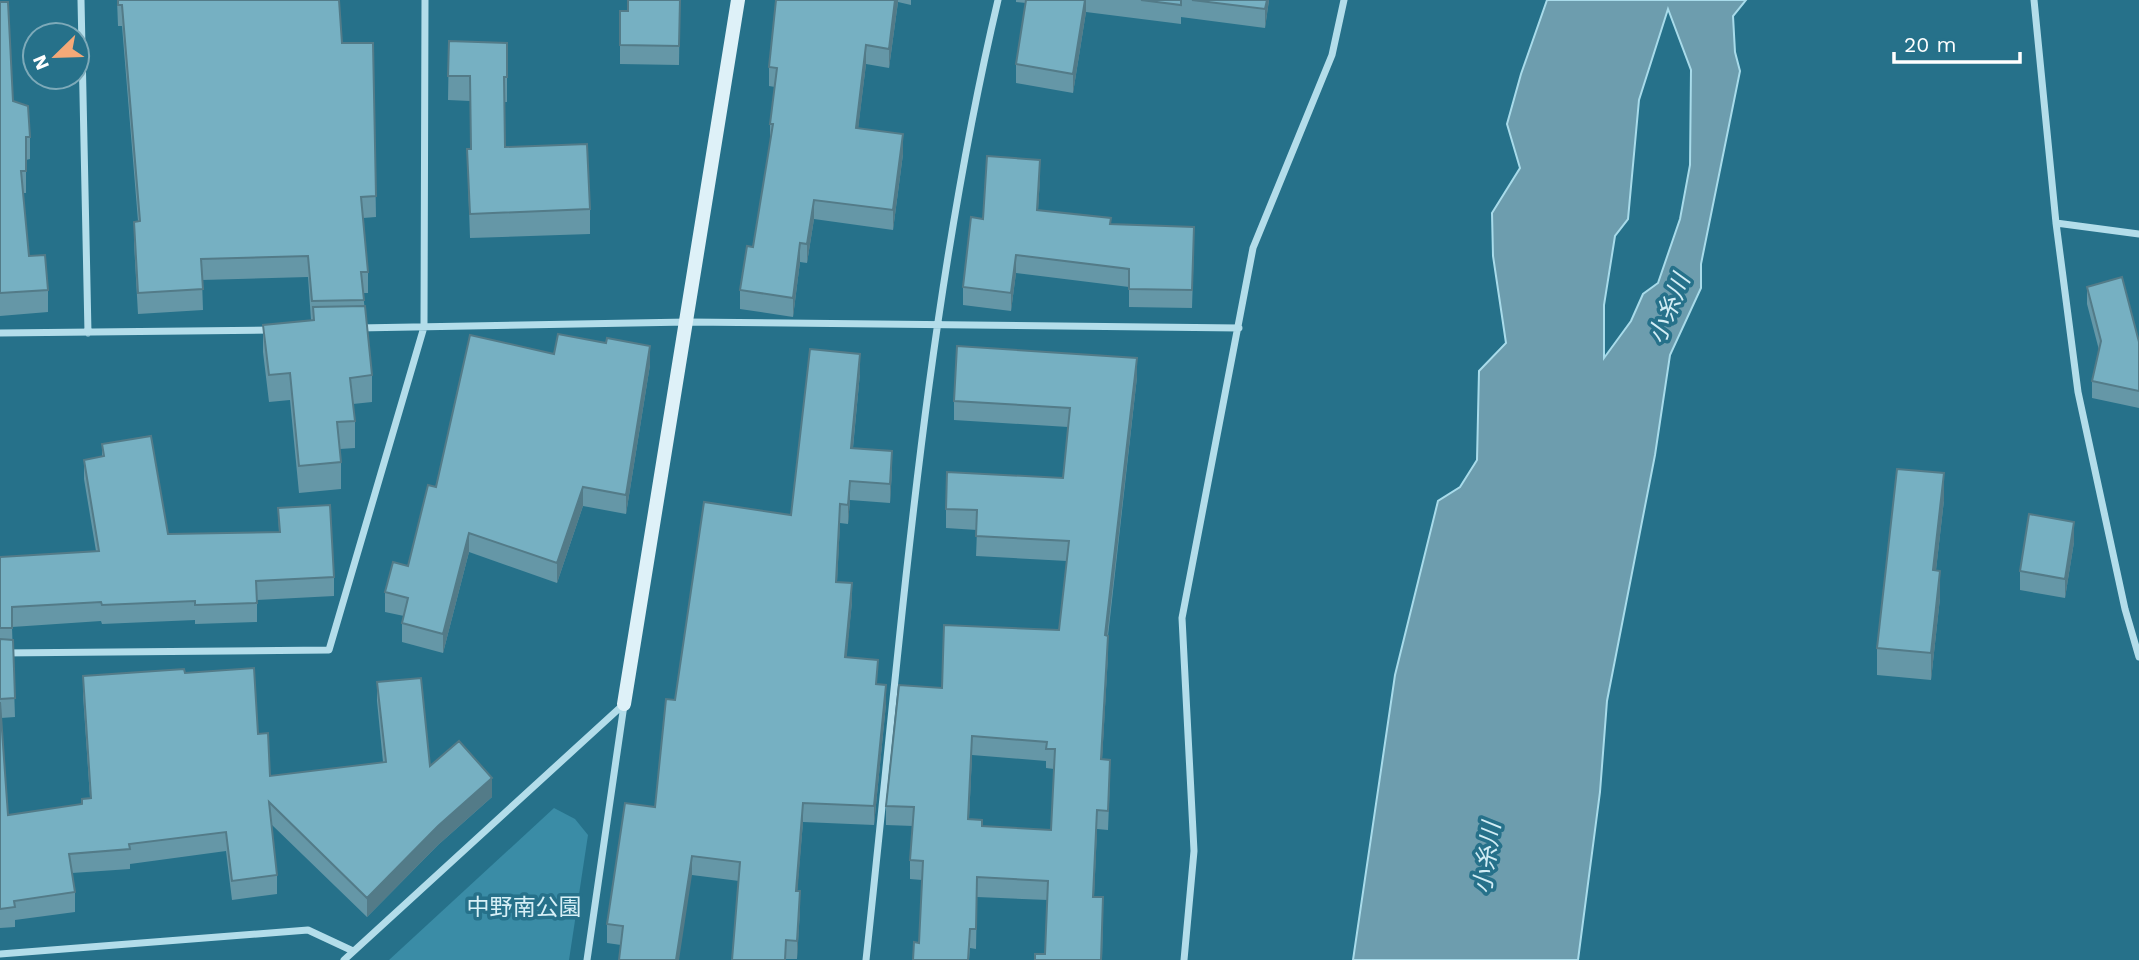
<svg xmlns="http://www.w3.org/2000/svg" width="2139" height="960" font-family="'Work Sans','Noto Sans JP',sans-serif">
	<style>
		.green { fill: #3a8ca6 }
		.water { fill: #6d9dae; stroke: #a8dbea; stroke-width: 2; fill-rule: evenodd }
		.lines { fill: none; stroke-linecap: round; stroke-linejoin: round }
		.street { stroke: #b3ddea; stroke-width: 7 }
		.secondary { stroke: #def1f8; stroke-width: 14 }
		.wall { fill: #6597a7; fill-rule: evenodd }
		.shaded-wall { fill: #537b88 }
		.building { fill: #76b0c2; stroke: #537b88; stroke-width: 2; fill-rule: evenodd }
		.labels { text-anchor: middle; stroke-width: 7; stroke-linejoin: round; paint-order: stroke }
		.park-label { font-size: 23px; fill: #d7f0f7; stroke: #26718a }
		.water-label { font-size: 24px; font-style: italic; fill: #d2edf5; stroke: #26718a }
	</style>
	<rect width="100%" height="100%" fill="#26718a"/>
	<path class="green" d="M 554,808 L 575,819 L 588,835 L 569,960 L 389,960 Z"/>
	<path class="water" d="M 1547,0 L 1746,0 L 1733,16 L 1735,52 L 1740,71 L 1701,264 L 1701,288 L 1670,355 L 1655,455 L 1607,701 L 1600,792 L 1578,960 L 1353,960 L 1395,675 L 1438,501 L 1460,487 L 1477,460 L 1479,371 L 1506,343 L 1493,256 L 1492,213 L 1520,168 L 1507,124 L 1521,74 ZM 1668,9 L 1691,70 L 1690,165 L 1680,219 L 1658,283 L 1643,294 L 1631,321 L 1604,358 L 1604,305 L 1615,236 L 1628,219 L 1639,100 Z"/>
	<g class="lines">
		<path class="street" d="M 81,0 L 88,333
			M 2034,0 L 2056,223 L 2078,392 L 2125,609 L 2139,657
			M 2056,223 L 2139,234
			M 358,328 L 688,322 L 1239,328
			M 0,333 L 272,330
			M 0,653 L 329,650 L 424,327 L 425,0
			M 0,954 L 308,930 L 353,951
			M 344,960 L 624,704
			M 587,960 L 624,705
			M 866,960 C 901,639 924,314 998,0
			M 1184,960 L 1194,851 L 1182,618 L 1253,248 L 1332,55 L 1344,0"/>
		<path class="secondary" d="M 624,704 L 738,0"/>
	</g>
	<path class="wall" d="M 117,0 L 339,0 L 342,43 L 373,43 L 376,217 L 363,218 L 368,272 L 368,293 L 363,293 L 372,375 L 372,402 L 353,404 L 355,421 L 355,448 L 340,449 L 341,462 L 341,489 L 299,493 L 290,400 L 269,402 L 263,352 L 263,325 L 311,320 L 308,277 L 202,280 L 203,310 L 138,314 L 134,243 L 134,222 L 138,221 L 122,26 L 118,26 Z
		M 680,0 L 679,65 L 620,64 L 620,11 L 628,11 Z
		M 776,0 L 911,0 L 911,5 L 898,2 L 889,68 L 866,64 L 858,128 L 903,154 L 893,230 L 814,219 L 807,263 L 800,262 L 793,317 L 740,309 L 740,290 L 753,247 L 770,143 L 770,124 L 775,87 L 769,86 L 769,67 Z
		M 1016,0 L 1269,0 L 1265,28 L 1181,17 L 1181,24 L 1086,12 L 1073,93 L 1016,83 L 1016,64 L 1026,3 L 1016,2 Z
		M 0,2 L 13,101 L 30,137 L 30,159 L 26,160 L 26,193 L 23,193 L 29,256 L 48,290 L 48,312 L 0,316 Z
		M 449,41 L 507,43 L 507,102 L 504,102 L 505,147 L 590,209 L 590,234 L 470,238 L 467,149 L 470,149 L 470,101 L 448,100 Z
		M 1040,178 L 1038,210 L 1111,224 L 1194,244 L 1192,308 L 1129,307 L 1129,287 L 1016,273 L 1011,311 L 963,305 L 963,287 L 983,219 Z
		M 2087,287 L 2139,342 L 2139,408 L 2092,398 L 2092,381 L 2099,350 L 2087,304 Z
		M 554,354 L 650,365 L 626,514 L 583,506 L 557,583 L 469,552 L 443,653 L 402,642 L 402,623 L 404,616 L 385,612 L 385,592 L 408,566 L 436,487 Z
		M 860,373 L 853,448 L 892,470 L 890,503 L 850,500 L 848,524 L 840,523 L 837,582 L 852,602 L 846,657 L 877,684 L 886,704 L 874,825 L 803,822 L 797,891 L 800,910 L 797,959 L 786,959 L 786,960 L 732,960 L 739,881 L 692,875 L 621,945 L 607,943 L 607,924 L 655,807 L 675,700 L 791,515 Z
		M 1137,377 L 1108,636 L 1108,655 L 1102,759 L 1110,779 L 1108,830 L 1097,829 L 1094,897 L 1103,917 L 1102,960 L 1035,960 L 1045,954 L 1048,900 L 977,897 L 976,949 L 970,948 L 969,960 L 913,960 L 919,943 L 922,880 L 910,879 L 910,860 L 913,826 L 886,825 L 886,806 L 942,688 L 1059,630 L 1067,561 L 976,556 L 977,530 L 946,528 L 946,509 L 1063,478 L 1068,427 L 954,420 L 954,401 ZM 972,755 L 1046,761 L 1046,768 L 1054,769 L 1051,830 L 982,826 L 969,819 Z
		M 102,444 L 168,534 L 279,532 L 278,508 L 334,577 L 334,596 L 257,600 L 257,622 L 195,624 L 195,620 L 102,624 L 101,621 L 12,627 L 15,717 L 1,718 L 8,815 L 82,804 L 90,798 L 83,695 L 83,676 L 185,673 L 258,734 L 270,776 L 383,762 L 377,701 L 377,682 L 430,766 L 492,797 L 438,845 L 367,917 L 271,824 L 277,875 L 277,894 L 232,900 L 226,851 L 130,864 L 130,869 L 72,873 L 75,892 L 75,912 L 15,920 L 15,927 L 0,928 L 0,557 L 96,551 L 84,479 L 84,460 L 102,457 Z
		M 1944,500 L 1936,570 L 1940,598 L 1931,680 L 1877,675 L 1877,648 Z
		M 2074,542 L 2065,598 L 2020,590 L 2020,571 Z"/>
	<path class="shaded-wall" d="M 895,0 L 898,0 L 898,2 L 889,68 L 889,49 Z
		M 1085,0 L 1086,0 L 1086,12 L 1073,93 L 1073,74 Z
		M 1267,0 L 1269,0 L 1265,28 L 1265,9 Z
		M 866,45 L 866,64 L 856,147 L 856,128 Z
		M 903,134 L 903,154 L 893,230 L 893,210 Z
		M 1040,160 L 1040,178 L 1037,228 L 1037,210 Z
		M 814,200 L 814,219 L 807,263 L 807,244 Z
		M 800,243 L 800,262 L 793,317 L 793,298 Z
		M 1016,255 L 1016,273 L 1011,311 L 1011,293 Z
		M 650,346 L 650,365 L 626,514 L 626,495 Z
		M 860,354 L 860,373 L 851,467 L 851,448 Z
		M 1137,358 L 1137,377 L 1105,655 L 1105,635 Z
		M 892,451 L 892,470 L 890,503 L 890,484 Z
		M 1944,473 L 1944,500 L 1933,597 L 1933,570 Z
		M 850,481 L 850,500 L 848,524 L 848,505 Z
		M 583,487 L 583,506 L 557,583 L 557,563 Z
		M 840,504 L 840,523 L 836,601 L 836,582 Z
		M 2074,522 L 2074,542 L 2065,598 L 2065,579 Z
		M 469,533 L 469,552 L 443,653 L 443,634 Z
		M 1940,571 L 1940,598 L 1931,680 L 1931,653 Z
		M 852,583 L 852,602 L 845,676 L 845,657 Z
		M 1108,636 L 1108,655 L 1101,779 L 1101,759 Z
		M 886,685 L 886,704 L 874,825 L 874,806 Z
		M 972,736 L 972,755 L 968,838 L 968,819 Z
		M 492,778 L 492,797 L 438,845 L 367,917 L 367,898 L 438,826 Z
		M 803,803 L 803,822 L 796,910 L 796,891 Z
		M 1097,810 L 1097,829 L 1093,916 L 1093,897 Z
		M 692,856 L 692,875 L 679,960 L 676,960 Z
		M 800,891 L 800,910 L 797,959 L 797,941 Z"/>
	<path class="building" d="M 118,0 L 339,0 L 342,43 L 373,43 L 376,196 L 361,197 L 368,272 L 361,272 L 364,300 L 312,301 L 308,256 L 201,259 L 203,289 L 138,293 L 134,222 L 140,221 L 122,5 L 118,5 Z
		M 628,0 L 680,0 L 679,46 L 620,45 L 620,11 L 628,11 Z
		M 776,0 L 895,0 L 889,49 L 866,45 L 856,128 L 903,134 L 893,210 L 814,200 L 807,244 L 800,243 L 793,298 L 740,290 L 747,246 L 753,247 L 773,124 L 770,124 L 777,68 L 769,67 Z
		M 1026,0 L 1085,0 L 1073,74 L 1016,64 Z
		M 1141,0 L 1181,0 L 1181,5 Z
		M 1192,0 L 1267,0 L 1265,9 Z
		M 0,2 L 8,2 L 13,101 L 28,106 L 30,137 L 26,137 L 26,171 L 21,171 L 29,256 L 45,255 L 48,290 L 0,293 Z
		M 449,41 L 507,43 L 507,77 L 504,77 L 505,147 L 587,144 L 590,209 L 470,214 L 467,149 L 471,149 L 470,76 L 448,76 Z
		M 987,156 L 1040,160 L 1037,210 L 1111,218 L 1110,224 L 1194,227 L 1192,290 L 1129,289 L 1129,269 L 1016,255 L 1011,293 L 963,287 L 971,217 L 983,219 Z
		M 2122,277 L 2139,342 L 2139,391 L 2092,381 L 2101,341 L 2087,287 Z
		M 365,306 L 372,375 L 350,378 L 355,421 L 337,422 L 341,462 L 299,466 L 290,373 L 269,375 L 263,325 L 314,320 L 313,307 Z
		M 558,334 L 606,343 L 607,338 L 650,346 L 626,495 L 583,487 L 557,563 L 469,533 L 443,634 L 402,623 L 408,598 L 385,592 L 393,562 L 408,566 L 428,485 L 436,487 L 470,335 L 554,354 Z
		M 957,346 L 1137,358 L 1105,635 L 1108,636 L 1101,759 L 1110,760 L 1108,811 L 1097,810 L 1093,897 L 1103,897 L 1101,960 L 1035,960 L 1035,954 L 1045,954 L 1048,881 L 977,877 L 976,929 L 970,929 L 968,960 L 913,960 L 914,942 L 919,943 L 923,861 L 910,860 L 914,807 L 886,806 L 899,685 L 942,688 L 944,625 L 1059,630 L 1069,541 L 976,536 L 977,510 L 946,509 L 947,472 L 1063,478 L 1070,408 L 954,401 ZM 972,736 L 1047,742 L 1046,749 L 1055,749 L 1051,830 L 982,826 L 982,820 L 968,819 Z
		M 810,349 L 860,354 L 851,448 L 892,451 L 890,484 L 850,481 L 848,505 L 840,504 L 836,582 L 852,583 L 845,657 L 878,660 L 876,684 L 886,685 L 874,806 L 803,803 L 796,891 L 800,891 L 797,941 L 786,940 L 785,960 L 732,960 L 740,862 L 692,856 L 676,960 L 619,960 L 623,926 L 607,924 L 625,803 L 655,807 L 666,699 L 675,700 L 704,502 L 791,515 Z
		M 151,436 L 168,534 L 280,532 L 278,508 L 330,505 L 334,577 L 256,581 L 257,603 L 195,605 L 195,601 L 102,605 L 101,602 L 12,607 L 12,628 L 0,628 L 0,557 L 99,551 L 84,460 L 104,456 L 102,444 Z
		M 1897,469 L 1944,473 L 1933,570 L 1940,571 L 1931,653 L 1877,648 Z
		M 2029,514 L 2074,522 L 2065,579 L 2020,571 Z
		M 0,639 L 13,640 L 15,698 L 0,699 Z
		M 254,668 L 258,734 L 268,733 L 270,776 L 386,762 L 377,682 L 421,678 L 430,766 L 459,741 L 492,778 L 438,826 L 367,898 L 269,802 L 277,875 L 232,881 L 226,832 L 129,844 L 130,849 L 69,854 L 75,892 L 14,901 L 15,907 L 0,909 L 0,702 L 8,815 L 82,804 L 82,799 L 91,798 L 83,676 L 184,669 L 185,673 Z"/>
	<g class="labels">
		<g class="park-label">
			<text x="524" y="915">中野南公園</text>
		</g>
		<g class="water-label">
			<text transform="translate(1669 309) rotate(-68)" y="8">小糸川</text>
			<text transform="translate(1487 858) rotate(-82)" y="8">小糸川</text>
		</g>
	</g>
	<g transform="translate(56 56) rotate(247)"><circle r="33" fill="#26718a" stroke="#7daab9" stroke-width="2"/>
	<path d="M0-5L12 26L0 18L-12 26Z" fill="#f3a978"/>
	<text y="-10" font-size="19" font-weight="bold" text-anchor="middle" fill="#ffffff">N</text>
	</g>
	<path d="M1894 52v10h126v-10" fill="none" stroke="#ffffff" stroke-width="3.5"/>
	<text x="1904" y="52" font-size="21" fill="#ffffff" stroke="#26718a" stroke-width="5" paint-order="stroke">20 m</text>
</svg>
